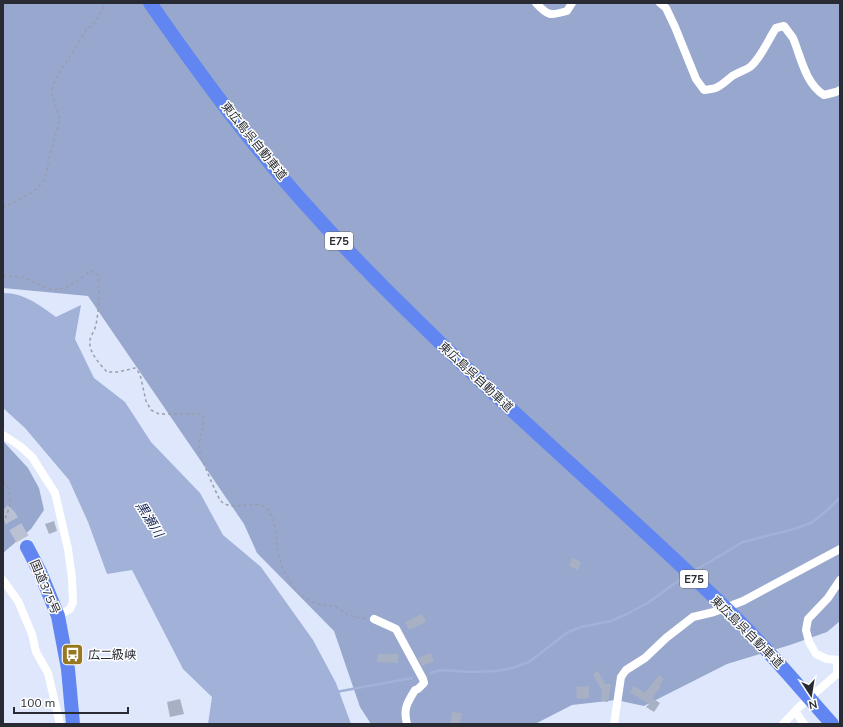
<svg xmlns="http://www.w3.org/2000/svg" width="843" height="727" font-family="Mulish,'Noto Sans JP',sans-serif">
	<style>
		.forest { fill: #98a7cd }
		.water { fill: #a1b1d8 }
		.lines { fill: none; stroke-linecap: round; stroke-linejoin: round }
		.stream { stroke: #a1b1d8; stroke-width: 2.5 }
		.building { fill: #a8b0c4 }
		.highway-tunnel { stroke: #bac1d3; stroke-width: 14; stroke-dasharray: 14 7; stroke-linecap: butt }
		.path { stroke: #989eae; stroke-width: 1.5; stroke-dasharray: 3 3; stroke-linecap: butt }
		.street { stroke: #fff; stroke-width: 8 }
		.highway { stroke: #6186f1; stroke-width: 14 }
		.labels { text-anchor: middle; stroke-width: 3; stroke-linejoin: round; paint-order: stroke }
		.shield { fill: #fff; stroke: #686b70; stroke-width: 1 }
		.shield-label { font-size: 11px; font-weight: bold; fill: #282b33 }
		.street-label { font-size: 12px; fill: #282b33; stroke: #fff }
		.poi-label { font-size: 12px; fill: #282b33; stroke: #fff; text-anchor: start }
		.water-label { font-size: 13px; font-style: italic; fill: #172756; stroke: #fff }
	</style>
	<rect width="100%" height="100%" fill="#dee7fb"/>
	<path class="forest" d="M 3,3 L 840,3 L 840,621 L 827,632 L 790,645 L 727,664 L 644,706 L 616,700 L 572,705 L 535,724 L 371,724 L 360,707 L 334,631 L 257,553 L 244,524 L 88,296 L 3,288 Z
		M 3,441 L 28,468 L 39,488 L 44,510 L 31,529 L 3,553 Z"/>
	<path class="water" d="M 3,293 C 25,293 39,305 56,317 L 81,305 L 75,339 L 94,378 L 125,402 L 151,442 L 200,493 L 223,535 L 261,567 L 313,640 L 336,683 L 351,724 L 208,724 L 212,697 L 183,669 L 132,570 L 107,574 L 88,522 L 69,480 L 25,428 L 3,408 Z"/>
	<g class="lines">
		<path class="stream" d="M 694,571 L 743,542 L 794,529 L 811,523 L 826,511 L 840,498
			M 431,673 L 440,670 L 472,672 L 497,671 L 512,668 L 529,662 L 568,632 L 581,627 L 611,621 L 627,614 L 649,602 L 685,576
			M 336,692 L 412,678"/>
	</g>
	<path class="building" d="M 54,521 L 57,531 L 49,534 L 45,524 Z
		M 572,558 L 581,562 L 578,570 L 569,566 Z
		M 422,614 L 426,622 L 409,630 L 405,622 Z
		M 431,653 L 434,661 L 422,666 L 418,658 Z
		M 378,654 L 398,654 L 398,663 L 377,662 Z
		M 598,671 L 605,684 L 611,684 L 608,702 L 601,701 L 602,691 L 593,674 Z
		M 659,675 L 664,679 L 659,685 L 661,686 L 652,698 L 660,703 L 654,712 L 646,707 L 649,704 L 630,692 L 634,686 L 645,693 Z
		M 589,686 L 589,698 L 577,699 L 576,687 Z
		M 180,699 L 184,714 L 170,717 L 167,702 Z
		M 452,712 L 462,713 L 460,724 L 451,724 Z"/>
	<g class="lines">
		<path class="highway-tunnel" d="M 3,510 L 9,516 L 27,547"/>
		<path class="path" d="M 3,208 L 33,192 L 43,182 L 46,174 L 50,154 L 60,119 L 52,94 L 53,86 L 56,78 L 79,42 L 86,30 L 96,21 L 106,3
			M 3,276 L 22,277 L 40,285 L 53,290 L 66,288 L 91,271 L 98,275 C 100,292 99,308 96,325 C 95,330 91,335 90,340 C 88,352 100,364 107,372 L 118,372 L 135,368 L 140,374 L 146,401 L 151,410 L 159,414 L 202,414 C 206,429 200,430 199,443 C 199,446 199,450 200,452 C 201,459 217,495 220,500 C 232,515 260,494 270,513 C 276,524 276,538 278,551 C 282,573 293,592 312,602 C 320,606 329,604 336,607 C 341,609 344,614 349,615 C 354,617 361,618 367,619
			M 3,482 C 16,495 9,509 3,524"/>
		<path class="street" d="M 536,3 C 548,16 550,16 567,11 L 572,3
			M 660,3 L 666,8 L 675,27 L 696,79 L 704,90 C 718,89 720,86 731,77 C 736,73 744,71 750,67 C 761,58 768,40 776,28 L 784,26 C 787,30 790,34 793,38 C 801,57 805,83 824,95 L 836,92 L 840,90
			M 3,435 L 20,446 L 32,457 L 55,493 L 68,549 L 72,578 L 73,602 L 70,609 L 58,616
			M 3,580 L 18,601 L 32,634 L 36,652 L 48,673 L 60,724
			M 840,580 L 828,598 L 808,619 L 806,630 L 809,642 L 816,654 L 827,659 L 840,660
			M 374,619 L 396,629 L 423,679 L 424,683 L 418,689 L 415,690 C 407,703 403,709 407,724
			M 795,711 L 804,724
			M 614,724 L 621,677 L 626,670 L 645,658 L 666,638 L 693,617 L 714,612 L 743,601 L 840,549
			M 783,724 L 798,708 L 837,674 L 837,660"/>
		<path class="highway" d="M 150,3 C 201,76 255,150 316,216 C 350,254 387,291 424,327 C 526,427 636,520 738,620 C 771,653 801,689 832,724
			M 27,547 L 40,572 L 58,616 L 68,669 L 73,724"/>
	</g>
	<defs>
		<symbol id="bus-square" viewBox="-11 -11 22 22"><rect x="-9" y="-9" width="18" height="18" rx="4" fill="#97771f" stroke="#fff"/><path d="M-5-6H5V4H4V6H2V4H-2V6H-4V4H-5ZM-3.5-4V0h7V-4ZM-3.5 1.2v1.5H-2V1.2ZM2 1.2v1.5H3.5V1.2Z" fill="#fff"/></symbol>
	</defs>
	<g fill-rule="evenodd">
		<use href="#bus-square" x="60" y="642" width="25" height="25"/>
	</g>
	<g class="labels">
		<g class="shield">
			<rect x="325" y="232" width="28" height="18" rx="3"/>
			<rect x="680" y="570" width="28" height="18" rx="3"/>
		</g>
		<g class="shield-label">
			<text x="339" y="245">E75</text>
			<text x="694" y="583">E75</text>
		</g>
		<g class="street-label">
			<text transform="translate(254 141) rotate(51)" y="4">東広島呉自動車道</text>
			<text transform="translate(476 377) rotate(43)" y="4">東広島呉自動車道</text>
			<text transform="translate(45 587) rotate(67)" y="4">国道375号</text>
			<text transform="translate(747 632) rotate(45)" y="4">東広島呉自動車道</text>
		</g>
		<g class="poi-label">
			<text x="88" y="659">広二級峡</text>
		</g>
		<g class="water-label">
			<text transform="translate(150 519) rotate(58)" y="5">黒瀬川</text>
		</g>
	</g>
	<rect width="843" height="727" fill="none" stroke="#282b33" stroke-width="8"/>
	<g transform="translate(811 695) rotate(168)" stroke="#ffffff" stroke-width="3" paint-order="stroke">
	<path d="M0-3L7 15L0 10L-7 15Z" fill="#282b33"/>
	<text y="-6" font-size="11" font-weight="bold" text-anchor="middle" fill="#282b33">N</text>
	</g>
	<path d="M14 707v6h114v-6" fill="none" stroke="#282b33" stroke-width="2"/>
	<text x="20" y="707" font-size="12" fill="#282b33" stroke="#ffffff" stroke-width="3" paint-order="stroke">100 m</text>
</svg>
